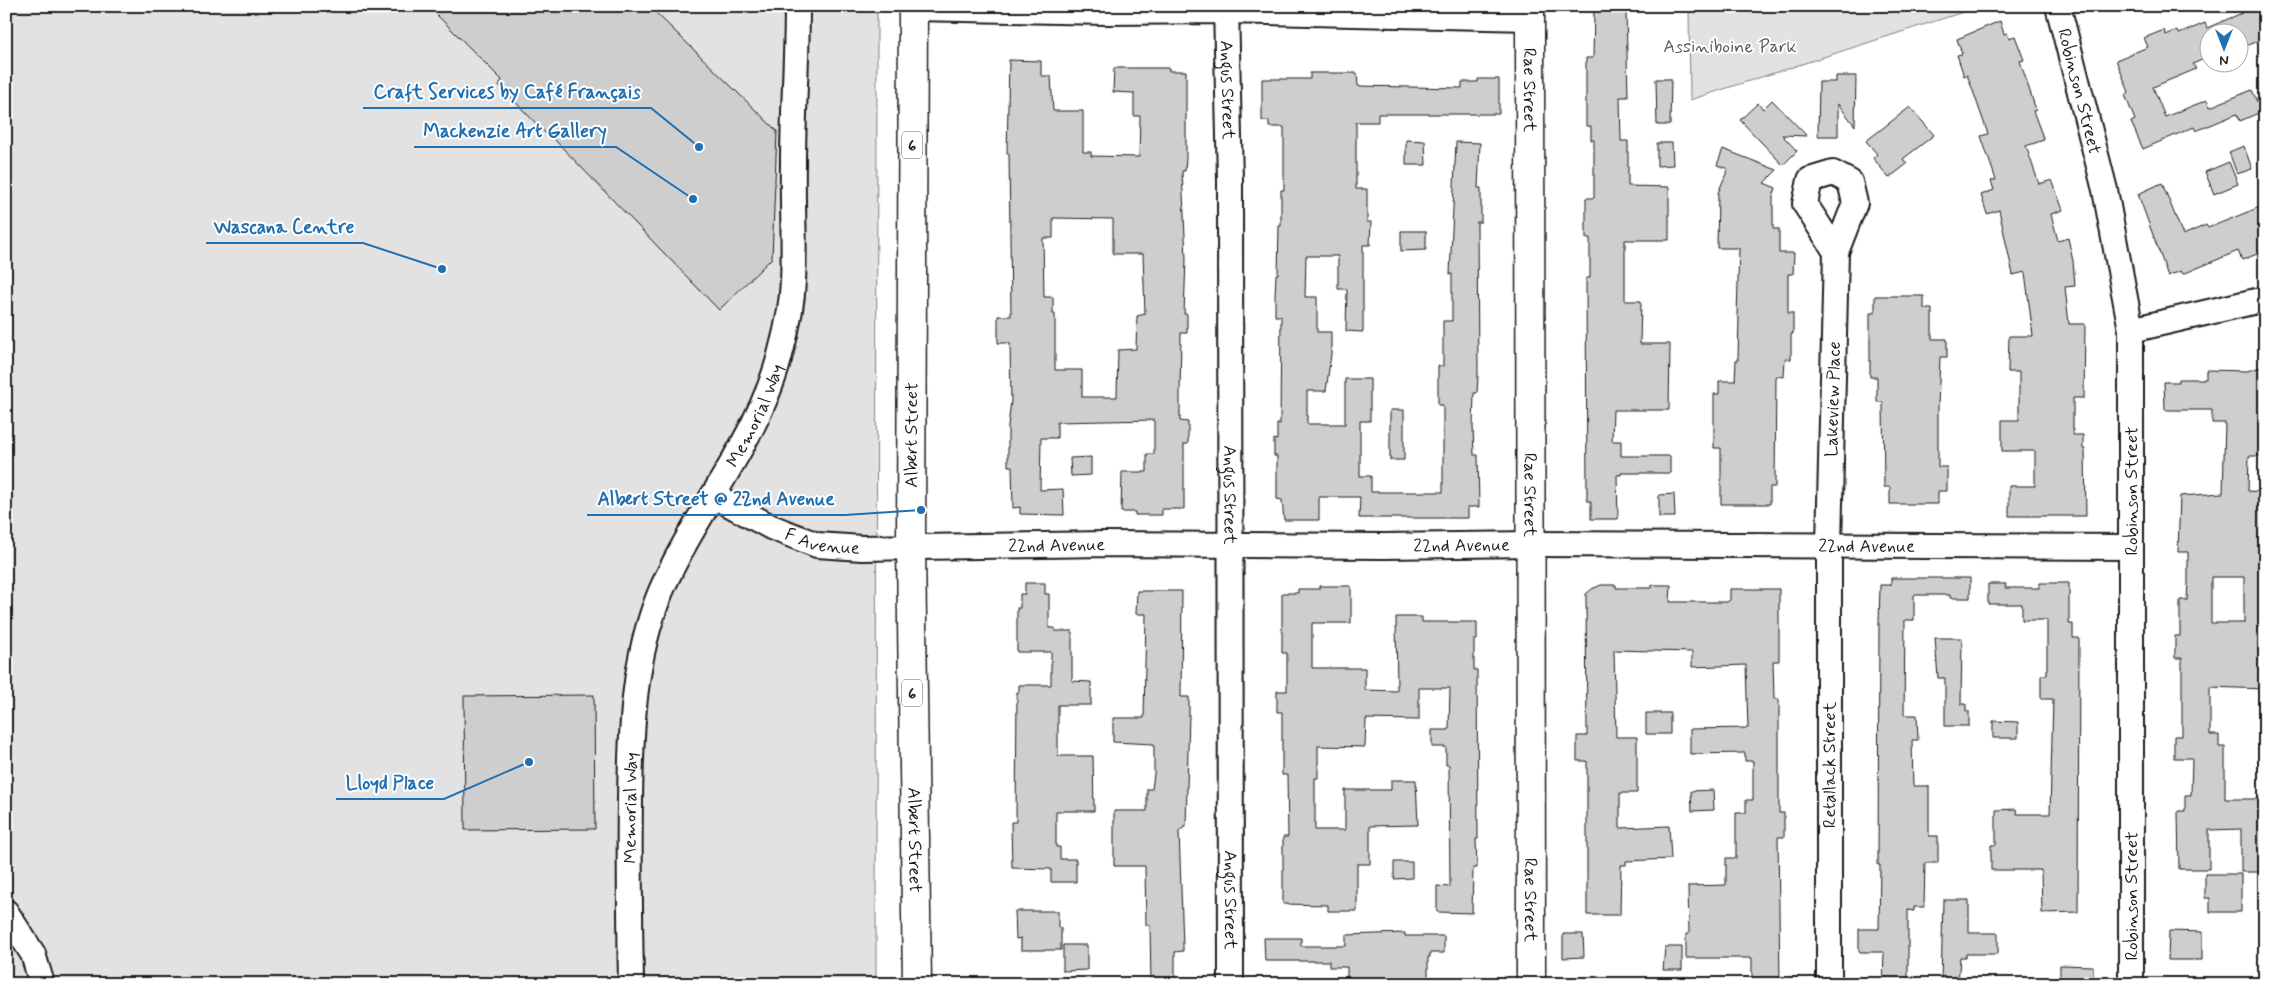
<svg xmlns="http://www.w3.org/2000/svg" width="2271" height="990" font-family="Mynerve,sans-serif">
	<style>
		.green { fill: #e2e2e2; stroke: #7f7f7f }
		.building { fill: #cecece; stroke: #1c1c1c; fill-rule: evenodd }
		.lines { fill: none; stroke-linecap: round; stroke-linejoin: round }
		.street-casing { stroke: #1c1c1c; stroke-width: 28 }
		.secondary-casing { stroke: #1c1c1c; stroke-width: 31 }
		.primary-casing { stroke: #1c1c1c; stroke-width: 31 }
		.street { stroke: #fff; stroke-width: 24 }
		.secondary { stroke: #fff; stroke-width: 28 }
		.primary { stroke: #fff; stroke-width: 28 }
		.labels { text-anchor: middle; stroke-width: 4; stroke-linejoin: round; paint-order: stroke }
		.shield { fill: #fff; stroke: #606060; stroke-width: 1 }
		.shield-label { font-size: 16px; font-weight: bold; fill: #1c1c1c }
		.park-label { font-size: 18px; fill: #575757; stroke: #fff }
		.street-label { font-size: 18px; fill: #1c1c1c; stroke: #fff }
		.leader { fill: none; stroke: #1f6fb2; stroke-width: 2 }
		.callout-dot { fill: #1f6fb2; stroke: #fff; stroke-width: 2 }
		.callout-label { font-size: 19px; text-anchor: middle; font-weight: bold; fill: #1f6fb2; stroke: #fff; stroke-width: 4; stroke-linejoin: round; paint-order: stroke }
	</style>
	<rect width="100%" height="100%" fill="#fff"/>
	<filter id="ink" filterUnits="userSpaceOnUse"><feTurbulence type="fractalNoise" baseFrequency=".02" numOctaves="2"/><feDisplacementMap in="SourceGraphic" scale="10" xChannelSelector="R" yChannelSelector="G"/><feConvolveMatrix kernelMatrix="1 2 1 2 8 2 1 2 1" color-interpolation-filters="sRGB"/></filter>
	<g filter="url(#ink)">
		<path class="green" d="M 6,6 L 877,6 L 876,984 L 6,984 Z
			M 1689,6 L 1982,6 L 1690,100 Z"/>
		<path class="building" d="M 428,6 L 649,6 L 777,131 L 772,258 L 719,310 L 553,138 L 551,139 L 499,85 L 502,80 Z
			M 2239,6 L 2265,6 L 2265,38 L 2238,49 L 2238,32 L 2208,32 L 2208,57 L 2193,64 L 2196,69 L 2153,87 L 2165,117 L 2207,100 L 2210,107 L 2252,90 L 2261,112 L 2240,121 L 2237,114 L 2196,131 L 2194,127 L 2143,149 L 2131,122 L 2135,120 L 2125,95 L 2129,92 L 2116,60 L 2148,47 L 2144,38 L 2164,30 L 2166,35 L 2177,30 L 2179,34 L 2205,23 L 2207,28 L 2242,13 Z
			M 1594,10 L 1626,10 L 1628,97 L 1620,97 L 1621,141 L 1628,141 L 1628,186 L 1669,187 L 1669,240 L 1625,240 L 1625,301 L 1641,301 L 1640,344 L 1670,344 L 1669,410 L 1613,410 L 1612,441 L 1621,441 L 1621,456 L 1670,456 L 1670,473 L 1621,473 L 1621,475 L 1617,475 L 1618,519 L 1591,519 L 1591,501 L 1587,501 L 1586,278 L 1590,278 L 1590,238 L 1586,238 L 1586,198 L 1594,198 L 1594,140 L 1591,140 L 1591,126 L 1586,126 L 1586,58 L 1593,58 Z
			M 2000,21 L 2004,34 L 2007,33 L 2009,38 L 2015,36 L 2024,60 L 2020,61 L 2036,110 L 2033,111 L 2044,140 L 2026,146 L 2039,184 L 2052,180 L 2063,210 L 2051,214 L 2058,241 L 2068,238 L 2073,261 L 2075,286 L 2065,287 L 2069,324 L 2085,324 L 2084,398 L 2073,398 L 2073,435 L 2083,435 L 2083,449 L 2085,449 L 2086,516 L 2009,516 L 2009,486 L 2035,486 L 2035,451 L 2002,451 L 2002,420 L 2019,420 L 2019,372 L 2008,372 L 2009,336 L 2033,336 L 2025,272 L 2013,275 L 1999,210 L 1987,214 L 1981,195 L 1994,190 L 1991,181 L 1996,180 L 1981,136 L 1988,134 L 1972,88 L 1967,75 L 1964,76 L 1957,55 L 1962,54 L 1957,39 Z
			M 1009,60 L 1041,61 L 1041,76 L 1051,76 L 1053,111 L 1083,111 L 1083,152 L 1091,152 L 1091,156 L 1139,157 L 1140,116 L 1134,116 L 1134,93 L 1113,92 L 1114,68 L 1169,68 L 1169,71 L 1186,71 L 1186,158 L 1185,171 L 1182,171 L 1186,259 L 1184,314 L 1187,314 L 1187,333 L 1181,333 L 1180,394 L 1180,421 L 1188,422 L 1188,444 L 1184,444 L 1184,509 L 1162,509 L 1162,515 L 1135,515 L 1135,512 L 1121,512 L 1122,472 L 1147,472 L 1147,454 L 1154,454 L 1154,420 L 1057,422 L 1057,438 L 1041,438 L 1040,490 L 1063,489 L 1064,515 L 1020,514 L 1020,507 L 1013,508 L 1012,466 L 1008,466 L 1008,426 L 1011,401 L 1010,343 L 998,343 L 998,316 L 1011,316 L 1009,153 L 1007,153 ZM 1053,218 L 1113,219 L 1113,254 L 1143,254 L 1145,314 L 1137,316 L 1136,349 L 1118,350 L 1117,397 L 1082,397 L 1082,370 L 1055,370 L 1055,314 L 1053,314 L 1053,297 L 1044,297 L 1043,238 L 1053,238 Z
			M 1310,73 L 1357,73 L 1358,86 L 1462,88 L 1462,82 L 1478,82 L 1478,79 L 1499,79 L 1499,114 L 1378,114 L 1378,122 L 1356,122 L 1356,189 L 1367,189 L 1367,222 L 1371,222 L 1370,245 L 1363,245 L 1363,332 L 1346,331 L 1347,289 L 1338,289 L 1338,256 L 1306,256 L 1305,297 L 1317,297 L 1317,332 L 1331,332 L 1331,354 L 1326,391 L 1307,391 L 1307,424 L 1345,424 L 1345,379 L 1370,379 L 1370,421 L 1360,421 L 1360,476 L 1371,476 L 1371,492 L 1443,492 L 1443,405 L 1438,405 L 1438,366 L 1443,366 L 1443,321 L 1452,321 L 1452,274 L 1450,274 L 1456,142 L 1480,143 L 1478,188 L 1481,188 L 1481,222 L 1477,222 L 1478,376 L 1477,393 L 1474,393 L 1473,426 L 1474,455 L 1478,455 L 1479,507 L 1468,507 L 1468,518 L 1359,518 L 1360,497 L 1319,497 L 1319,520 L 1284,520 L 1282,500 L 1277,499 L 1277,456 L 1274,456 L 1274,439 L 1277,440 L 1277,424 L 1280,424 L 1281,316 L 1275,316 L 1275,297 L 1276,274 L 1278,274 L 1279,226 L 1281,226 L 1281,190 L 1284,190 L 1284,127 L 1269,127 L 1269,121 L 1262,121 L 1262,79 L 1310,79 Z
			M 1836,76 L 1856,76 L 1855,126 L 1838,104 L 1838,136 L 1818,136 L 1819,82 L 1836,82 Z
			M 1656,79 L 1671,79 L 1670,125 L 1657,125 Z
			M 1772,100 L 1807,136 L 1782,135 L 1797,151 L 1783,165 L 1740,120 L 1758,103 L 1763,109 Z
			M 1910,107 L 1934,135 L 1903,159 L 1907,164 L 1889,178 L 1873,158 L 1877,154 L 1866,141 Z
			M 1406,140 L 1425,141 L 1426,165 L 1406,165 Z
			M 1657,143 L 1672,143 L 1673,165 L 1657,166 Z
			M 2244,146 L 2252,169 L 2237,174 L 2229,152 Z
			M 1723,149 L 1777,170 L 1764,183 L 1776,188 L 1773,197 L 1773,229 L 1779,229 L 1779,253 L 1794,253 L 1793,274 L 1788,274 L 1788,313 L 1793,313 L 1793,334 L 1791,334 L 1791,359 L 1785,359 L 1784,377 L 1776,376 L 1775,487 L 1770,487 L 1770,504 L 1721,504 L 1721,448 L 1714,448 L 1714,394 L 1719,394 L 1719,381 L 1735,381 L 1736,360 L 1738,360 L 1739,317 L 1737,316 L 1739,248 L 1717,248 L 1718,193 L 1728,169 L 1717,165 Z
			M 2229,162 L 2238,184 L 2214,194 L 2205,172 Z
			M 2162,183 L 2183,235 L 2206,225 L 2208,228 L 2265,205 L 2265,251 L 2242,260 L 2238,251 L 2183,274 L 2181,271 L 2168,276 L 2138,194 Z
			M 1401,231 L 1426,231 L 1426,250 L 1401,251 Z
			M 1875,296 L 1924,296 L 1924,309 L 1932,309 L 1932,339 L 1947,339 L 1947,357 L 1940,357 L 1938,406 L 1938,467 L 1947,467 L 1947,491 L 1938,491 L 1938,504 L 1890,504 L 1890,487 L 1884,487 L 1883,402 L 1877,402 L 1877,377 L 1870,377 L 1870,313 L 1875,313 Z
			M 2265,366 L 2265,456 L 2249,456 L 2248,491 L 2265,492 L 2265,689 L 2210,687 L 2210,735 L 2219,735 L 2219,747 L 2225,747 L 2225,799 L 2265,799 L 2262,872 L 2241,872 L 2241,829 L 2209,830 L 2209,869 L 2179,869 L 2178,811 L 2185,811 L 2185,795 L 2191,795 L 2192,758 L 2174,758 L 2174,736 L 2182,736 L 2182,658 L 2175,658 L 2175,636 L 2180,636 L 2180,600 L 2187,600 L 2188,582 L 2188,552 L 2178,552 L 2180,496 L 2223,493 L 2225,423 L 2212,423 L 2212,410 L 2165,410 L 2164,382 L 2179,382 L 2179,379 L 2206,379 L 2206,370 L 2247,371 ZM 2211,577 L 2244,577 L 2244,623 L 2211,623 Z
			M 1390,410 L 1404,410 L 1404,460 L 1390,460 Z
			M 1091,457 L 1091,475 L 1071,476 L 1070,458 Z
			M 1674,494 L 1675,517 L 1659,517 L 1659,495 Z
			M 1891,578 L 1970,578 L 1970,598 L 1950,598 L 1950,595 L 1914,595 L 1914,620 L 1905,620 L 1904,715 L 1917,715 L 1918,740 L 1912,740 L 1913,786 L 1929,786 L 1929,836 L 1938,836 L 1938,863 L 1925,863 L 1924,907 L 1914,907 L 1914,911 L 1908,910 L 1908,984 L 1883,984 L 1884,952 L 1859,952 L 1859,929 L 1879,929 L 1880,865 L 1878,865 L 1879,624 L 1880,585 L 1891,585 Z
			M 1025,583 L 1045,583 L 1045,594 L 1049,594 L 1049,628 L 1055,628 L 1055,631 L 1072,631 L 1072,681 L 1091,682 L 1091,705 L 1058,705 L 1058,756 L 1093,756 L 1094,811 L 1056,811 L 1056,847 L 1060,847 L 1060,859 L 1076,859 L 1076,882 L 1051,882 L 1051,869 L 1012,868 L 1011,822 L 1016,822 L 1017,692 L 1019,692 L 1019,685 L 1051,685 L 1051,652 L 1017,652 L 1017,608 L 1020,608 L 1020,594 L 1025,594 Z
			M 2039,583 L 2069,583 L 2069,624 L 2073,624 L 2073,638 L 2079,638 L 2078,912 L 2042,913 L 2041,870 L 1991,870 L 1991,845 L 1996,845 L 1996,810 L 2016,809 L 2017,814 L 2050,814 L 2053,699 L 2041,699 L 2041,675 L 2047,675 L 2047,620 L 2022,620 L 2022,604 L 1988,604 L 1988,584 L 2006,584 L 2005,588 L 2039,588 Z
			M 1601,585 L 1616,585 L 1616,588 L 1652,588 L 1652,585 L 1671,585 L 1670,602 L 1727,602 L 1730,600 L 1730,589 L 1779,589 L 1779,661 L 1773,661 L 1774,699 L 1779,699 L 1779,813 L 1784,813 L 1784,837 L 1778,837 L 1780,984 L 1752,984 L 1752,958 L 1686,958 L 1686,934 L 1689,934 L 1688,886 L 1726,885 L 1726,858 L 1736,858 L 1736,813 L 1746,813 L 1746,800 L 1753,800 L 1753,761 L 1745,761 L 1745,753 L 1690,754 L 1690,729 L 1748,728 L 1746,665 L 1692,667 L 1692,652 L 1614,650 L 1616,737 L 1637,737 L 1637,793 L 1620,793 L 1620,828 L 1669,826 L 1671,859 L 1626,861 L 1626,865 L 1621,865 L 1620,915 L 1587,915 L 1587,761 L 1577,761 L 1577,736 L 1587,736 L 1586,594 L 1592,589 Z
			M 1319,586 L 1351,586 L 1351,623 L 1312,623 L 1312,668 L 1365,668 L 1365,690 L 1397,691 L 1396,617 L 1422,617 L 1422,622 L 1477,622 L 1477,640 L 1474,640 L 1474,670 L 1477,670 L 1478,839 L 1476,839 L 1477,868 L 1473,868 L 1472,913 L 1437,912 L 1437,886 L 1450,887 L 1449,765 L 1446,765 L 1446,747 L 1432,747 L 1432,730 L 1449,730 L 1450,688 L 1419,688 L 1419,720 L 1366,719 L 1365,747 L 1318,746 L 1318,778 L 1315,778 L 1315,830 L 1345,830 L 1345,790 L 1391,790 L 1391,780 L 1416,780 L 1418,825 L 1370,826 L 1370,864 L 1357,864 L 1357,911 L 1328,911 L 1328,905 L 1283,904 L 1283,837 L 1288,837 L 1287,775 L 1282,775 L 1282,712 L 1277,712 L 1277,691 L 1287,691 L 1287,653 L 1282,653 L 1282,593 L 1298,593 L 1298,589 L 1319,589 Z
			M 1137,591 L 1182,591 L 1181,697 L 1189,697 L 1189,714 L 1186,826 L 1179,831 L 1183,946 L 1183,951 L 1175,952 L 1175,984 L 1151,984 L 1150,925 L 1146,925 L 1145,866 L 1114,866 L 1114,811 L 1147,811 L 1147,789 L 1152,789 L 1154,774 L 1154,744 L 1113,742 L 1113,718 L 1144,718 L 1146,614 L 1136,614 Z
			M 1935,638 L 1962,638 L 1961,704 L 1966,704 L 1966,711 L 1969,711 L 1969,726 L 1945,726 L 1945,678 L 1938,678 Z
			M 594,695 L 595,829 L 465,830 L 464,696 Z
			M 1646,713 L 1670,713 L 1670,734 L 1646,734 Z
			M 1993,721 L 2018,722 L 2018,738 L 1993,738 Z
			M 1713,790 L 1714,810 L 1692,811 L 1691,791 Z
			M 1394,862 L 1412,862 L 1412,878 L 1394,879 Z
			M 2205,874 L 2241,874 L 2241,912 L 2210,912 L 2210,898 L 2205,898 Z
			M 1943,900 L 1969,900 L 1969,933 L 1998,933 L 1998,954 L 1966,954 L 1966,957 L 1960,957 L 1958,984 L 1941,984 Z
			M 1015,911 L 1058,911 L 1058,928 L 1061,928 L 1061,950 L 1021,950 L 1021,938 L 1016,939 Z
			M 2169,931 L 2202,932 L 2202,960 L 2168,960 Z
			M 1405,933 L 1405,936 L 1444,936 L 1444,953 L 1430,953 L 1430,957 L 1428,957 L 1428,984 L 1347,984 L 1347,967 L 1329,967 L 1329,961 L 1265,961 L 1264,938 L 1301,938 L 1301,946 L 1346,946 L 1346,935 Z
			M 1563,934 L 1583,934 L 1584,957 L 1563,958 Z
			M 1063,945 L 1087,945 L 1087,970 L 1063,971 Z
			M 1665,947 L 1682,947 L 1682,970 L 1663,970 Z
			M 2060,965 L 2093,966 L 2093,984 L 2060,984 Z"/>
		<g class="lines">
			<defs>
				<g id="street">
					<path id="s1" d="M 1226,6 L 1230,181 L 1231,984"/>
					<path id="s2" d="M 2058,6 L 2105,190 L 2131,330 L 2131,984"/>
					<path d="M 913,8 L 1106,12 L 1226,11 L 1530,18"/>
					<path d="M 2131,330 L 2265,299"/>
					<path id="s3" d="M 714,496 L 771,527 L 817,545 L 862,548 L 1106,544 L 1384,546 L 1531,544 L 2131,547"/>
					<path d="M 6,912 L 33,954 L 42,984"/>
					<path id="s4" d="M 631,984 C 630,923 629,862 630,801 C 631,729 633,658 661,591 C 695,512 761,436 781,351 C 787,329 792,303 793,281 C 795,242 792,203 793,164 C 793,111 797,59 797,6"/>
					<path id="s5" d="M 1829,984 L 1829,545 L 1836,252 L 1855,203 L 1850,182 L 1833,173 L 1810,180 L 1805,204 L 1836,252"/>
				</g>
				<g id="secondary">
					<path id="s6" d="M 1530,6 L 1531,984"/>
				</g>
				<g id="primary">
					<path id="s7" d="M 913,6 L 911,547 L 917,984"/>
				</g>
			</defs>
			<use href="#street" class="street-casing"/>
			<use href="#secondary" class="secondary-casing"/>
			<use href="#primary" class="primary-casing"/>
			<use href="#street" class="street"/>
			<use href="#secondary" class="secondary"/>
			<use href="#primary" class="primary"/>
		</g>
	</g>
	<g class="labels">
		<g class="shield">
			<rect x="902" y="131.5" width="20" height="27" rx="4"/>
			<rect x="902" y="679.5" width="20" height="27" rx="4"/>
		</g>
		<g class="shield-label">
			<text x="912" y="151">6</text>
			<text x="912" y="699">6</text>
		</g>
		<g class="park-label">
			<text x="1730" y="52">Assiniboine Park</text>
		</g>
		<g class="street-label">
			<text dy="6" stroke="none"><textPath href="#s1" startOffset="84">Angus Street</textPath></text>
			<text dy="6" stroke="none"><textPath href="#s6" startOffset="84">Rae Street</textPath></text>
			<text dy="6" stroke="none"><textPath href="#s2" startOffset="88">Robinson Street</textPath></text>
			<text dy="6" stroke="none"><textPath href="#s5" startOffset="585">Lakeview Place</textPath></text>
			<text dy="6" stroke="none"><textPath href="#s4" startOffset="596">Memorial Way</textPath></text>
			<text transform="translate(911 435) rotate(-90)" y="6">Albert Street</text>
			<text transform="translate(2131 491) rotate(-90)" y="6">Robinson Street</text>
			<text dy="6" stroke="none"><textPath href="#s1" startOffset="489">Angus Street</textPath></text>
			<text dy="6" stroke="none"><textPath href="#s6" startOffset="489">Rae Street</textPath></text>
			<text dy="6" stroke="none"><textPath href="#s3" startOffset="119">F Avenue</textPath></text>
			<text dy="6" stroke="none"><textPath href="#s3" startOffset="354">22nd Avenue</textPath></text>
			<text dy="6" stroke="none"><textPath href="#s3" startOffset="759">22nd Avenue</textPath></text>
			<text dy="6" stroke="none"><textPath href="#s3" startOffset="1164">22nd Avenue</textPath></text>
			<text transform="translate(1829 765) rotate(-90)" y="6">Retallack Street</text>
			<text dy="6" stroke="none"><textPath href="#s4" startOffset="176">Memorial Way</textPath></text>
			<text dy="6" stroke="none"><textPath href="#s7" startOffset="834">Albert Street</textPath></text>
			<text transform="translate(2131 896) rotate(-90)" y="6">Robinson Street</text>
			<text dy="6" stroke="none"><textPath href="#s1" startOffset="894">Angus Street</textPath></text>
			<text dy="6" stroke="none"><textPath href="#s6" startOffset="894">Rae Street</textPath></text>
		</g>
	</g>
	<path class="leader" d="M699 147L651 108H363M693 199L616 147H414M442 269L363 243H206M921 510L845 515H587M529 762L444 799H336"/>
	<g class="callout-dot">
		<circle cx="699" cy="147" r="5"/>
		<circle cx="693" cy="199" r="5"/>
		<circle cx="442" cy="269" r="5"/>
		<circle cx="921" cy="510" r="5"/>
		<circle cx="529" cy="762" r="5"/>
	</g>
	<g class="callout-label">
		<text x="507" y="98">Craft Services by Café Français</text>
		<text x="515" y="137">Mackenzie Art Gallery</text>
		<text x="284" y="233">Wascana Centre</text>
		<text x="716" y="505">Albert Street @ 22nd Avenue</text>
		<text x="390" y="789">Lloyd Place</text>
	</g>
	<rect width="2271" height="990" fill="none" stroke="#fff" stroke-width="25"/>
	<rect x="12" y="12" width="2246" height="965" fill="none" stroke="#1c1c1c" stroke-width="2" filter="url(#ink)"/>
	<g transform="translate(2224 48) rotate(180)"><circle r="24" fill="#ffffff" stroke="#a4a4a4"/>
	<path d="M0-4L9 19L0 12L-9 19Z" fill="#1f6fb2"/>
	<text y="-8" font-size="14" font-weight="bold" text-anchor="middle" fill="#1c1c1c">N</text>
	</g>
</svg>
